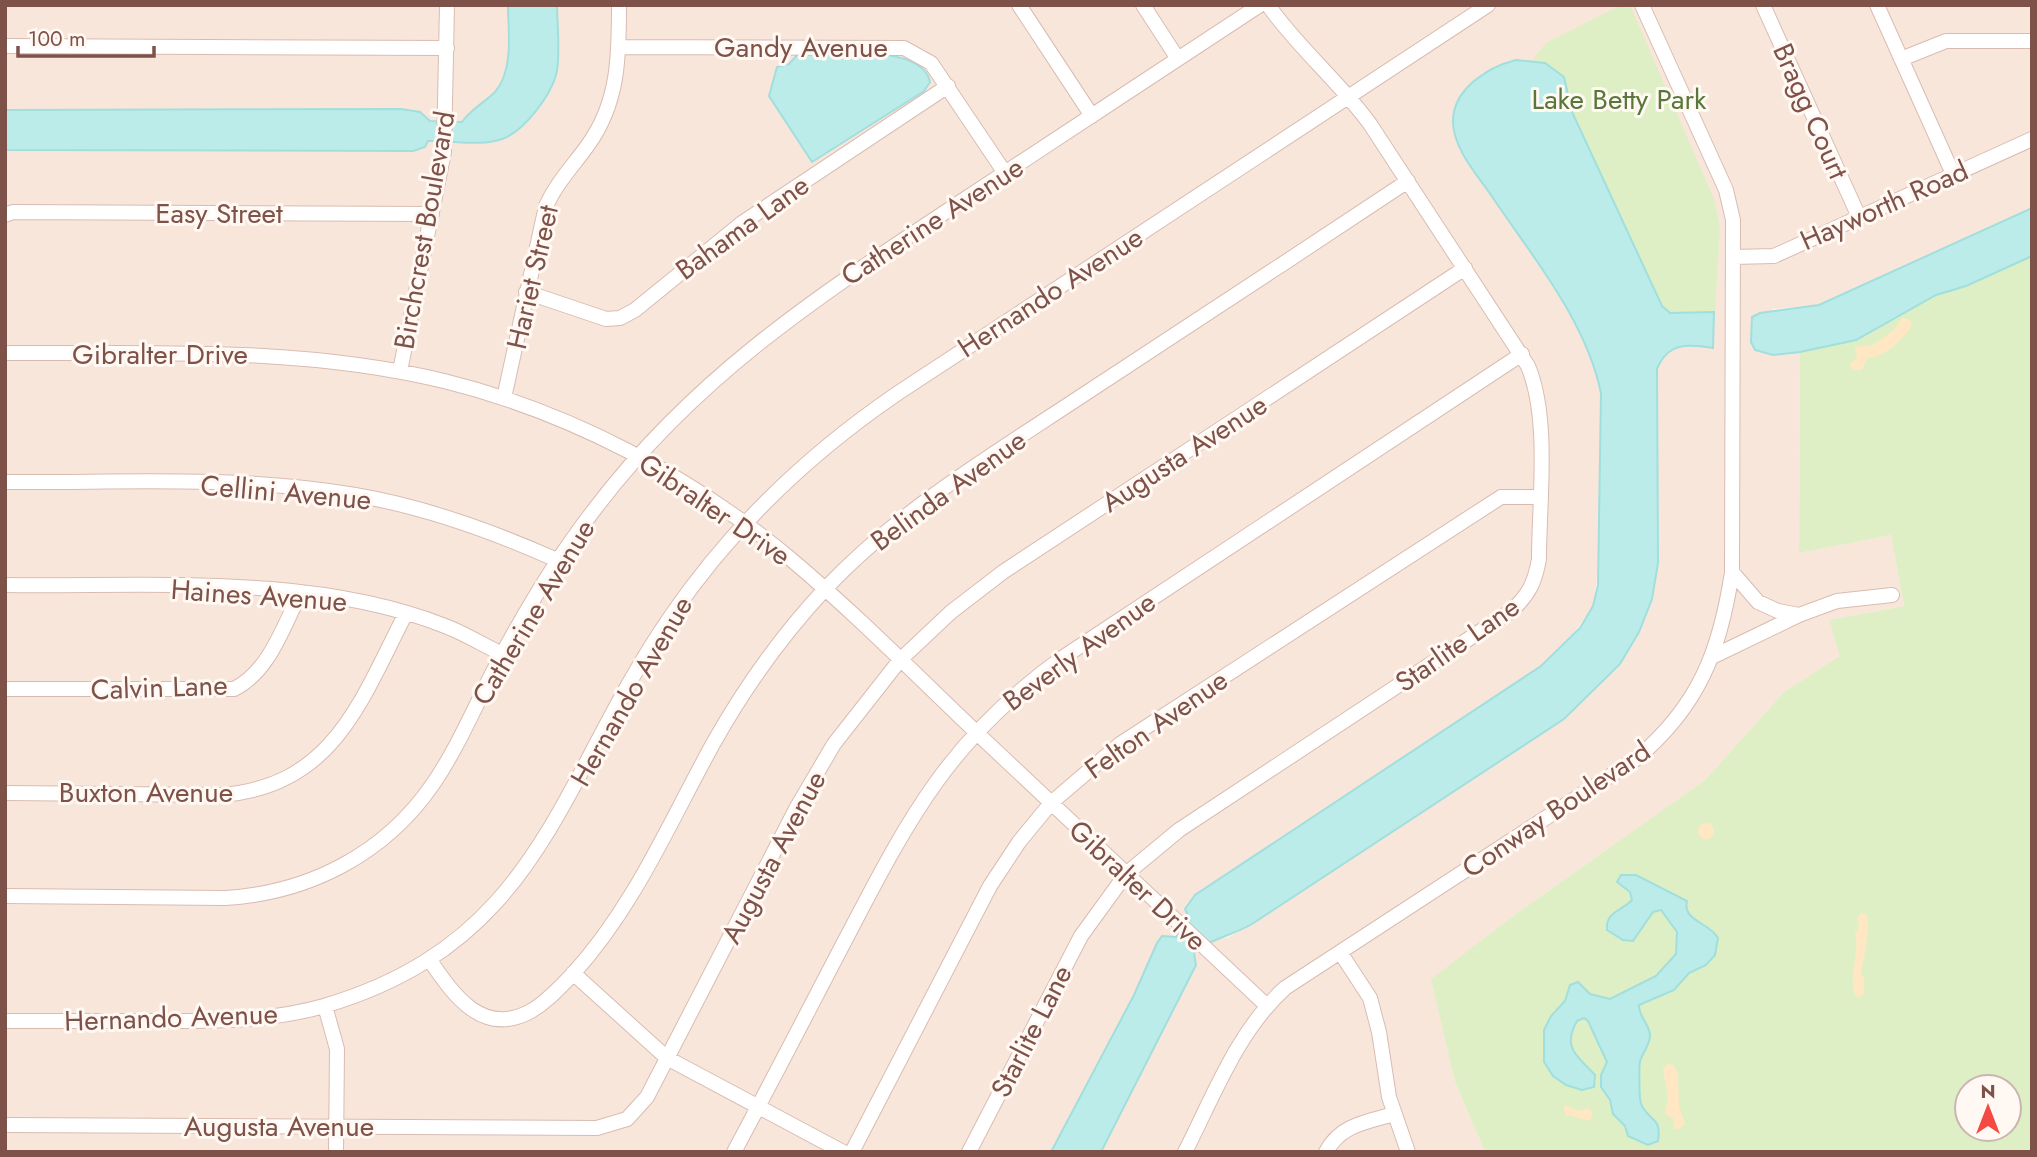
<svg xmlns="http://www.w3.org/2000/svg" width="2037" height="1157" font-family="Jost,sans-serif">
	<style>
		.residential { fill: #f9e6da }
		.green { fill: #deefc5; fill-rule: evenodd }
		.sand { fill: #ffe7c4 }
		.water { fill: #bbecea; stroke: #a0dfdd; stroke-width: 2 }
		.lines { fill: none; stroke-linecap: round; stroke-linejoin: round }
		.minor-casing { stroke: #d8bcb2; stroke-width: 16 }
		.minor { stroke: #fff; stroke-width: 14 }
		.labels { text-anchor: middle; stroke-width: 6; stroke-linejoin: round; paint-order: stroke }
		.street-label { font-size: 28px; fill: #7e5249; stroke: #fff8f3 }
		.park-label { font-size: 28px; fill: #58783a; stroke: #fff8f3 }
	</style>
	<rect width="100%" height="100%" fill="#fff3ea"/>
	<path class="residential" d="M 5,5 L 508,5 L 507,70 L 496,91 L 470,112 L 462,122 L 430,121 L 420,112 L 401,109 L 5,110 Z
		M 557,5 L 2032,5 L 2032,208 L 1819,305 L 1772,309 L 1773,355 L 1800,352 L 1799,553 L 1891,535 L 1904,606 L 1829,620 L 1841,656 L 1784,692 L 1705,780 L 1520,911 L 1432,979 L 1455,1082 L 1485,1152 L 1101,1152 L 1196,965 L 1193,953 L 1211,939 L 1227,938 L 1252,924 L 1564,719 L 1620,664 L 1639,632 L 1652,599 L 1658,563 L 1657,369 L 1662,356 L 1672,348 L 1688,345 L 1713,348 L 1713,312 L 1695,313 L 1644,267 L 1568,102 L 1483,72 L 1461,97 L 1528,250 L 1576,323 L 1596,369 L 1601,393 L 1600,558 L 1593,606 L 1564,647 L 1541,666 L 1195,895 L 1185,909 L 1190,920 L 1176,937 L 1163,937 L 1157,943 L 1134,995 L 1051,1152 L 5,1152 L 5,150 L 413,151 L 425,147 L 428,141 L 462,140 L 556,75 Z"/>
	<path class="green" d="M 1621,5 L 1630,5 L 1714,199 L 1720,228 L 1714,329 L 1714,312 L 1669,313 L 1662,306 L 1572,112 L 1569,92 L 1545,63 L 1532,60 L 1546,43 Z
		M 2032,256 L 2032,1152 L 1485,1152 L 1455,1082 L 1431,979 L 1520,911 L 1705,780 L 1784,692 L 1840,656 L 1829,620 L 1904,606 L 1891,535 L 1799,553 L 1800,352 L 1856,340 L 1936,295 L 1966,286 ZM 1967,1087 L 2009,1087 L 2009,1129 L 1967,1129 Z"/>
	<path class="sand" d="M 1902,318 L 1909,319 L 1912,325 C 1905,338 1883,359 1867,358 L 1862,370 L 1852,370 L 1850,364 L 1857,357 L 1855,347 L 1873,345 L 1894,330 Z
		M1698 831a8 8 0 1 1 16 0a8 8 0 1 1-16 0Z
		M 1861,913 L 1867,915 C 1870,936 1864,954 1861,974 L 1864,977 L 1864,994 L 1858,998 C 1845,986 1861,950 1855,934 L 1859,926 L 1857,918 Z
		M 1667,1064 L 1674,1065 L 1678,1074 L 1679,1107 L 1685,1123 L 1679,1129 L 1675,1129 L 1673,1118 L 1665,1114 L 1668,1097 L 1663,1069 Z
		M 1566,1105 L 1578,1111 L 1589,1108 L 1592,1112 L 1591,1121 L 1566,1115 L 1563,1108 Z"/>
	<path class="water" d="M 508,5 L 557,5 C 557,24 561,58 556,75 C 550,97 523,132 502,139 C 479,147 453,140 428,141 L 425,147 L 413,151 L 5,150 L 5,110 L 401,109 L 420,112 L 430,121 L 462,122 C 471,109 484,103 495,92 C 514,70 508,32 508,5 Z
		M 798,54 C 828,54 923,43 930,82 L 924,91 L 812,162 L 769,96 L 777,67 L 789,64 Z
		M 1516,60 L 1545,63 L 1564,77 L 1572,112 L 1662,306 L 1670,313 L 1714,312 L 1713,348 C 1688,344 1668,342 1657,369 L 1658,563 L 1652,599 L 1639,632 L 1620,664 L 1564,719 L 1252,924 C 1231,936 1212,938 1194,953 L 1196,965 L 1101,1152 L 1051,1152 L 1134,995 L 1157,943 L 1162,936 L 1176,937 L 1190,920 L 1185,909 L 1195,895 L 1541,666 L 1580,628 L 1593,606 L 1598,585 L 1601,393 C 1586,321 1534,259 1493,198 C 1479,177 1454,150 1453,123 C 1452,89 1488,67 1516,60 Z
		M 2032,208 L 2032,256 L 1966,286 L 1936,295 L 1856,340 L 1800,352 L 1773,355 L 1755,350 L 1751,342 L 1752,317 L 1760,313 L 1819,305 Z
		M 1621,875 L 1636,875 L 1687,901 C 1682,921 1709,922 1718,938 L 1715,955 L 1706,965 L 1689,973 L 1674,990 L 1639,1005 C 1639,1018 1649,1023 1650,1035 C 1650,1045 1643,1052 1640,1061 C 1639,1067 1639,1098 1641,1104 C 1649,1122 1662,1116 1658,1141 L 1648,1145 L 1628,1136 L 1625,1126 L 1613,1114 L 1610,1100 L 1601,1087 L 1601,1075 L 1607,1062 L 1588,1021 L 1584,1018 L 1577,1021 C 1561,1049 1579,1057 1595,1075 L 1594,1087 L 1582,1090 L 1566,1085 L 1553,1076 L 1544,1062 L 1544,1030 L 1551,1016 L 1565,1001 L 1570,985 L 1578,982 L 1590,994 L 1610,999 L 1656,976 L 1676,954 L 1677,932 L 1661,910 L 1653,912 L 1633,941 L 1623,940 L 1607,930 C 1605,912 1622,911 1632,900 L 1630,892 L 1617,882 Z"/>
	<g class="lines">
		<defs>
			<path id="minor" d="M 1019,5 L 1092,116
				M 1143,5 L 1178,59
				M 1763,5 L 1859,217
				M 1877,5 L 1953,174
				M 5,46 L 447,48
				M 619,47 L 904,48 L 931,63 L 1005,173
				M 1901,59 L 1946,41 L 2032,41
				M 5,215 L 13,212 L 432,214
				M 1733,257 L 1774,256 L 2032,139
				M 526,292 L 606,319 L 620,318 L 635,310 L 742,223 L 948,86
				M 5,353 C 152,354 300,346 444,381 C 570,412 693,477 793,561 C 857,615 917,676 978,734 C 1074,824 1170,915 1266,1005
				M 400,371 L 444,152 L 447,5
				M 504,398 L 546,206 C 557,182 573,166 588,145 C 619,102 619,55 619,5
				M 5,482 C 121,483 241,475 355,495 C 426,507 492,531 557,560
				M 1732,572 L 1758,602 L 1778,611 L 1799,615 L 1837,601 L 1892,595
				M 5,585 C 148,587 310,573 445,626 C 464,633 483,645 502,654
				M 1714,656 L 1799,615
				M 5,689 L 234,689 C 270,671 283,626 301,592
				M 5,793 L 222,795 C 334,786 361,700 406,613
				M 5,896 L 225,898 C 309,893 385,854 433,784 C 461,743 479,696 503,653 C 530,603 559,555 594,510 C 696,375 820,295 959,203 C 1059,137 1160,71 1260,5
				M 1340,952 L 1370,998 L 1379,1032 L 1389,1097 L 1408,1152
				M 429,959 C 453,994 482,1038 531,1011 C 547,1002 559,988 572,975 C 635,906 669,823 714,742 C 745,687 783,634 826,588 C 899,511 989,457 1077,399 C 1187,327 1298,254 1408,181
				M 573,973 L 667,1058 L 843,1152
				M 325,1006 L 337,1049 L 336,1152
				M 5,1021 C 55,1021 104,1021 154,1021 C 211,1021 268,1022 324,1006 C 544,941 558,779 671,616 C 732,527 810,453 898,393 L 1488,5
				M 5,1125 L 597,1128 L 627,1119 L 647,1097 L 797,807 L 834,744 L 900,660 L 951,612 L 1003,572 L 1465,268
				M 734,1152 C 770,1085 805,1017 840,950 C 905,826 945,742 1062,658 L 1522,354
				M 852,1152 L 990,886 L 1019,842 L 1051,803 L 1120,744 L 1501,497 L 1539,497
				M 969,1152 L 1081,936 L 1126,874 L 1179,830 L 1511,611 C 1529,595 1535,582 1539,559 C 1539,501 1550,419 1528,366 L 1370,124 C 1339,81 1298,48 1268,5
				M 1185,1152 C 1214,1095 1237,1032 1285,988 L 1636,759 C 1699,706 1720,651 1732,572 L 1733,220 L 1726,190 L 1642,5
				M 1326,1152 C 1340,1125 1366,1122 1394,1114"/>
		</defs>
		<use href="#minor" class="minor-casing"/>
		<use href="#minor" class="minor"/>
	</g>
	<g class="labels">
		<g class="street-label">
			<text x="801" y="57">Gandy Avenue</text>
			<text transform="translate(1811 111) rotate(66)" y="10">Bragg Court</text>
			<text transform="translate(1884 205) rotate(-24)" y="10">Hayworth Road</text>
			<text x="219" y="223">Easy Street</text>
			<text transform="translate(932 221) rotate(-33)" y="10">Catherine Avenue</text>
			<text transform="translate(742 227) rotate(-36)" y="10">Bahama Lane</text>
			<text transform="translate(424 230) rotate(-80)" y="10">Birchcrest Boulevard</text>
			<text transform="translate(532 277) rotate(-77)" y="10">Hariet Street</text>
			<text transform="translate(1050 292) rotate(-33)" y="10">Hernando Avenue</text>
			<text x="160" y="364">Gibralter Drive</text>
			<text transform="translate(1184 453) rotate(-33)" y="10">Augusta Avenue</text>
			<text transform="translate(948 490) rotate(-36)" y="10">Belinda Avenue</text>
			<text transform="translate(286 492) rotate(5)" y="10">Cellini Avenue</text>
			<text transform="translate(715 509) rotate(34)" y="10">Gibralter Drive</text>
			<text transform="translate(259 595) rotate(4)" y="10">Haines Avenue</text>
			<text transform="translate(533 612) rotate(-59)" y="10">Catherine Avenue</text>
			<text transform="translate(1457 644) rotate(-35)" y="10">Starlite Lane</text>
			<text transform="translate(1079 651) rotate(-36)" y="10">Beverly Avenue</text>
			<text transform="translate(159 687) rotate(-2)" y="10">Calvin Lane</text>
			<text transform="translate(631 691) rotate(-60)" y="10">Hernando Avenue</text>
			<text transform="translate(1156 724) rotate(-35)" y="10">Felton Avenue</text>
			<text x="146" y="802">Buxton Avenue</text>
			<text transform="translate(1556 809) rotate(-34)" y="10">Conway Boulevard</text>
			<text transform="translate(773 857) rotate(-62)" y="10">Augusta Avenue</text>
			<text transform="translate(1138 885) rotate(43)" y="10">Gibralter Drive</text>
			<text transform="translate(171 1017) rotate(-2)" y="10">Hernando Avenue</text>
			<text transform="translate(1031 1031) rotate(-63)" y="10">Starlite Lane</text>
			<text x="279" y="1136">Augusta Avenue</text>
		</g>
		<g class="park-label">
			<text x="1619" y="109">Lake Betty Park</text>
		</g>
	</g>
	<rect width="2037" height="1157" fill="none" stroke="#7e5249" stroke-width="14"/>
	<g transform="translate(1988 1108)"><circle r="33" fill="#fff8f3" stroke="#cbb6af" stroke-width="2"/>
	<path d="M0-5L12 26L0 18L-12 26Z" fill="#f54943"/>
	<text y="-10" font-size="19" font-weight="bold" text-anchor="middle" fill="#7e5249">N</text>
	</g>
	<path d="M18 46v10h136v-10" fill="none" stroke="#7e5249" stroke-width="3.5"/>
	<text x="28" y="46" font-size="21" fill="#7e5249" stroke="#fff8f3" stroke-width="5" paint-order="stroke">100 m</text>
</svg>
